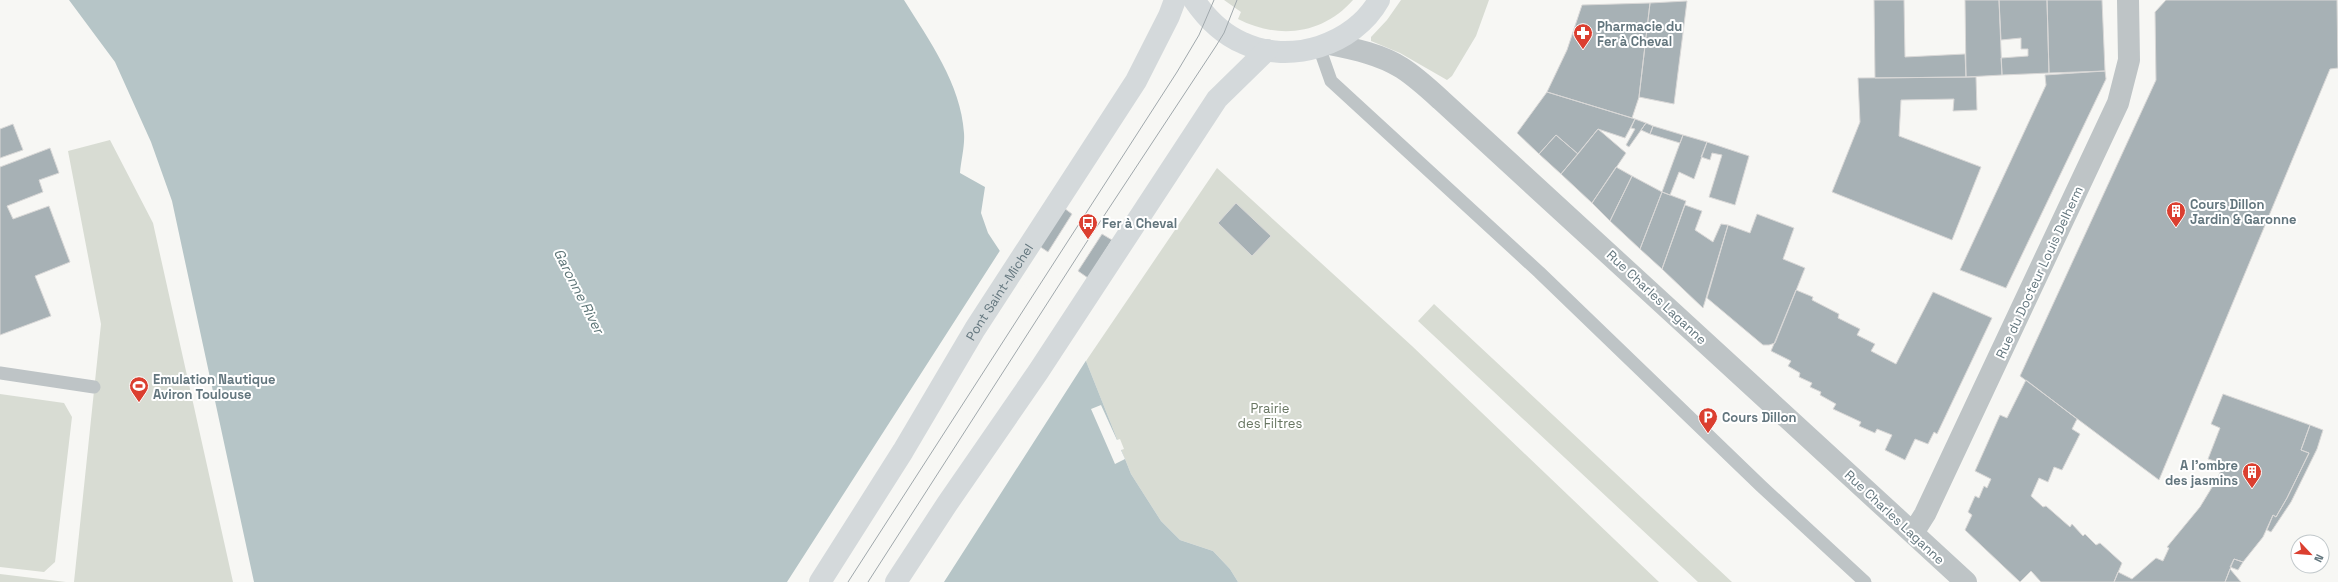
<svg xmlns="http://www.w3.org/2000/svg" width="2338" height="582" font-family="'Space Grotesk',sans-serif">
	<style>
		.green { fill: #d8dcd3 }
		.water { fill: #b6c5c7 }
		.pier { fill: #f7f7f4 }
		.building { fill: #a7b1b5; stroke: #d9d8d7 }
		.lines { fill: none; stroke-linecap: round; stroke-linejoin: round }
		.lane { stroke: #bec4c6; stroke-width: 13 }
		.street { stroke: #bec4c6; stroke-width: 22 }
		.primary { stroke: #d4d9db; stroke-width: 22 }
		.tram { stroke: #a0a8ac; stroke-width: 1 }
		.labels { text-anchor: middle; stroke-width: 4; stroke-linejoin: round; paint-order: stroke }
		.poi-label { font-size: 13px; font-weight: bold; fill: #63767e; stroke: #fff; text-anchor: start }
		.street-label { font-size: 13px; fill: #63767e; stroke: #fff }
		.park-label { font-size: 13px; fill: #687662; stroke: #fff }
		.water-label { font-size: 14px; font-style: italic; fill: #5e7678; stroke: #fff }
	</style>
	<rect width="100%" height="100%" fill="#f7f7f4"/>
	<path class="green" d="M 1224,0 L 1353,0 C 1323,34 1279,40 1238,19 L 1241,12 Z
		M 1401,0 L 1489,0 L 1476,36 L 1452,76 L 1447,80 L 1400,53 L 1371,41 L 1371,37 L 1387,20 Z
		M 110,140 L 153,223 L 233,582 L 74,582 L 101,324 L 68,151 Z
		M 1217,168 L 1412,346 L 1659,582 L 1238,582 L 1230,569 L 1213,551 L 1180,540 L 1161,521 L 1131,474 L 1086,361 Z
		M 1434,304 L 1732,582 L 1698,582 L 1418,321 Z
		M 0,394 L 64,403 L 72,417 L 55,562 L 44,572 L 0,567 Z
		M 0,574 L 66,582 L 0,582 Z"/>
	<path class="water" d="M 69,0 L 904,0 C 929,40 961,84 964,133 C 965,146 961,160 960,173 L 985,187 L 981,213 L 988,233 L 1025,289 L 1086,361 L 1131,474 L 1161,521 L 1180,540 L 1213,551 L 1230,569 L 1238,582 L 254,582 L 172,201 L 151,142 L 115,62 Z"/>
	<path class="pier" d="M 1001,249 L 1027,288 L 1087,359 L 944,582 L 787,582 Z
		M 1101,405 L 1117,440 L 1120,439 L 1124,449 L 1121,450 L 1125,459 L 1115,464 L 1091,409 Z"/>
	<path class="building" d="M 1874,0 L 1904,0 L 1905,57 L 1965,54 L 1966,77 L 1875,78 Z
		M 1965,0 L 1999,0 L 2002,75 L 1966,77 Z
		M 1999,0 L 2047,0 L 2049,73 L 2002,75 L 2001,58 L 2028,56 L 2028,49 L 2021,49 L 2021,38 L 2001,40 Z
		M 2047,0 L 2102,0 L 2105,71 L 2049,73 Z
		M 2166,0 L 2337,0 L 2338,68 L 2330,69 L 2159,480 L 2020,376 L 2156,80 L 2155,12 Z
		M 1687,1 L 1674,104 L 1639,97 L 1650,3 Z
		M 1650,3 L 1639,97 L 1632,118 L 1547,92 L 1567,50 L 1582,5 Z
		M 2105,71 L 2106,79 L 2006,288 L 1960,270 L 2046,85 L 2045,75 Z
		M 1976,77 L 1977,110 L 1953,111 L 1954,99 L 1901,100 L 1899,136 L 1981,167 L 1952,240 L 1832,192 L 1860,122 L 1858,78 Z
		M 1547,92 L 1632,118 L 1635,119 L 1625,138 L 1598,129 L 1578,154 L 1556,135 L 1539,154 L 1517,133 Z
		M 1635,119 L 1646,123 L 1629,147 L 1626,145 L 1635,129 L 1631,128 Z
		M 1646,123 L 1653,126 L 1650,134 L 1641,130 Z
		M 13,124 L 23,150 L 0,158 L 0,129 Z
		M 1653,126 L 1683,135 L 1680,143 L 1650,134 Z
		M 1598,129 L 1626,153 L 1592,203 L 1561,174 Z
		M 1556,135 L 1578,154 L 1561,174 L 1539,154 Z
		M 1683,135 L 1707,142 L 1694,179 L 1679,172 L 1670,195 L 1662,192 Z
		M 1707,142 L 1749,156 L 1735,205 L 1709,197 L 1722,155 L 1712,153 L 1710,160 L 1701,157 Z
		M 50,148 L 59,173 L 39,180 L 43,192 L 7,206 L 13,219 L 49,206 L 70,262 L 35,276 L 51,316 L 0,335 L 0,167 Z
		M 1616,167 L 1632,176 L 1610,221 L 1592,203 Z
		M 1632,176 L 1662,192 L 1640,249 L 1610,221 Z
		M 1662,192 L 1686,201 L 1662,269 L 1640,249 Z
		M 1236,203 L 1271,236 L 1252,256 L 1218,223 Z
		M 1685,205 L 1702,211 L 1695,230 L 1713,242 L 1721,224 L 1728,225 L 1703,308 L 1662,269 Z
		M 1064,208 L 1072,214 L 1048,252 L 1039,246 Z
		M 1757,214 L 1794,228 L 1783,259 L 1805,268 L 1775,343 L 1769,345 L 1763,345 L 1707,298 L 1728,225 L 1750,233 Z
		M 1102,234 L 1112,240 L 1088,278 L 1078,271 Z
		M 1796,290 L 1813,297 L 1812,300 L 1839,314 L 1838,318 L 1860,329 L 1857,335 L 1875,344 L 1871,351 L 1896,364 L 1933,292 L 1992,318 L 1937,434 L 1934,432 L 1928,444 L 1915,439 L 1905,460 L 1885,450 L 1892,435 L 1877,429 L 1875,433 L 1859,426 L 1861,422 L 1833,409 L 1836,404 L 1820,395 L 1821,392 L 1810,387 L 1812,383 L 1799,377 L 1800,373 L 1788,366 L 1791,361 L 1771,351 Z
		M 2026,380 L 2077,419 L 2072,429 L 2080,434 L 2062,470 L 2054,467 L 2048,482 L 2039,478 L 2031,496 L 2043,507 L 2046,506 L 2070,527 L 2072,524 L 2083,536 L 2085,534 L 2096,545 L 2100,543 L 2122,563 L 2114,582 L 2041,582 L 2031,571 L 2020,582 L 1965,530 L 1972,515 L 1968,512 L 1975,496 L 1979,498 L 1984,486 L 1987,488 L 1991,479 L 1975,471 L 2000,415 L 2007,418 Z
		M 2223,394 L 2310,425 L 2301,450 L 2309,453 L 2287,498 L 2276,517 L 2273,515 L 2263,537 L 2243,562 L 2234,559 L 2225,582 L 2114,582 L 2118,572 L 2132,579 L 2156,558 L 2163,561 L 2169,548 L 2167,547 L 2200,507 L 2217,479 L 2224,464 L 2208,459 L 2220,428 L 2211,424 Z
		M 2310,425 L 2323,430 L 2317,449 L 2291,502 L 2271,532 L 2267,530 L 2273,515 L 2276,517 L 2287,498 L 2309,453 L 2301,450 Z
		M 2234,559 L 2243,562 L 2238,570 L 2230,567 Z
		M 2230,569 L 2241,582 L 2225,582 Z"/>
	<g class="lines">
		<path class="lane" d="M 1319,47 L 1331,81 L 1539,272 L 1761,486 L 1865,582
			M 0,373 L 94,387"/>
		<path class="street" d="M 1329,44 C 1354,49 1380,54 1402,68 C 1416,77 1429,89 1441,100 L 1966,582
			M 1913,533 L 1925,514 L 2118,103 L 2129,60 L 2128,0"/>
		<g class="primary">
			<path d="M 1194,0 C 1207,19 1222,34 1243,43 C 1290,65 1354,45 1379,0"/>
			<path id="s1" d="M 820,582 L 903,451 L 975,329 L 1136,81 L 1169,16 L 1175,0"/>
			<path d="M 896,582 L 947,504 L 1038,372 L 1217,99 L 1267,50"/>
		</g>
		<path class="tram" d="M 848,582 L 1177,72 L 1199,35 L 1214,0
			M 868,582 L 1088,240 L 1216,46 L 1224,33 L 1237,0"/>
	</g>
	<defs>
		<symbol id="pharmacy-pin" viewBox="-11 -11 22 30"><path d="M0 17L-7.5 6A9.5 9.5 0 1 1 7.5 6Z" fill="#db3f30" stroke="#fff"/><path d="M-2-6h4v4h4v4h-4v4h-4v-4h-4v-4h4Z" fill="#fff"/></symbol>
		<symbol id="building-pin" viewBox="-11 -11 22 30"><path d="M0 17L-7.5 6A9.5 9.5 0 1 1 7.5 6Z" fill="#db3f30" stroke="#fff"/><path d="M-4-6H4V6H1V3H-1V6H-4ZM-2.5-4.3h1.7v1.8h-1.7ZM.8-4.3h1.7v1.8H.8ZM-2.5-1h1.7V.8h-1.7ZM.8-1h1.7V.8H.8Z" fill="#fff"/></symbol>
		<symbol id="bus-pin" viewBox="-11 -11 22 30"><path d="M0 17L-7.5 6A9.5 9.5 0 1 1 7.5 6Z" fill="#db3f30" stroke="#fff"/><path d="M-5-6H5V4H4V6H2V4H-2V6H-4V4H-5ZM-3.5-4V0h7V-4ZM-3.5 1.2v1.5H-2V1.2ZM2 1.2v1.5H3.5V1.2Z" fill="#fff"/></symbol>
		<symbol id="stadium-pin" viewBox="-11 -11 22 30"><path d="M0 17L-7.5 6A9.5 9.5 0 1 1 7.5 6Z" fill="#db3f30" stroke="#fff"/><path d="M0-5a6.5 5 0 1 0 0 10a6.5 5 0 1 0 0-10ZM-3.5-1.8h7v3.6h-7Z" fill="#fff"/></symbol>
		<symbol id="parking-pin" viewBox="-11 -11 22 30"><path d="M0 17L-7.5 6A9.5 9.5 0 1 1 7.5 6Z" fill="#db3f30" stroke="#fff"/><path d="M-3.5-5.5H1a3.5 3.5 0 0 1 0 7H-1V5.5H-3.5ZM-1-3.4V-.6H.8a1.4 1.4 0 0 0 0-2.8Z" fill="#fff"/></symbol>
	</defs>
	<g fill-rule="evenodd">
		<use href="#pharmacy-pin" x="1572" y="22" width="22" height="30"/>
		<use href="#building-pin" x="2165" y="200" width="22" height="30"/>
		<use href="#bus-pin" x="1077" y="212" width="22" height="30"/>
		<use href="#stadium-pin" x="128" y="375" width="22" height="30"/>
		<use href="#parking-pin" x="1697" y="406" width="22" height="30"/>
		<use href="#building-pin" x="2241" y="461" width="22" height="30"/>
	</g>
	<g class="labels">
		<g class="poi-label">
			<text x="1597" y="31">Pharmacie du<tspan x="1597" dy="15">Fer à Cheval</tspan></text>
			<text x="2190" y="209">Cours Dillon<tspan x="2190" dy="15">Jardin &amp; Garonne</tspan></text>
			<text x="1102" y="228">Fer à Cheval</text>
			<text x="153" y="384">Emulation Nautique<tspan x="153" dy="15">Aviron Toulouse</tspan></text>
			<text x="1722" y="422">Cours Dillon</text>
			<text x="2238" y="470" text-anchor="end">A l'ombre<tspan x="2238" dy="15">des jasmins</tspan></text>
		</g>
		<g class="street-label">
			<text transform="translate(2039 272) rotate(-65)" y="5">Rue du Docteur Louis Delherm</text>
			<text dy="5" stroke="none"><textPath href="#s1" startOffset="341">Pont Saint-Michel</textPath></text>
			<text transform="translate(1657 297) rotate(43)" y="5">Rue Charles Laganne</text>
			<text transform="translate(1895 517) rotate(43)" y="5">Rue Charles Laganne</text>
		</g>
		<g class="park-label">
			<text x="1270" y="413">Prairie<tspan x="1270" dy="15">des Filtres</tspan></text>
		</g>
		<g class="water-label">
			<text transform="translate(579 291) rotate(63)" y="5">Garonne River</text>
		</g>
	</g>
	<g transform="translate(2310 554) rotate(116)"><circle r="19" fill="#ffffff" stroke="#c1c8cb"/>
	<path d="M0-3L7 15L0 10L-7 15Z" fill="#db3f30"/>
	<text y="-6" font-size="11" font-weight="bold" text-anchor="middle" fill="#63767e">N</text>
	</g>
</svg>
